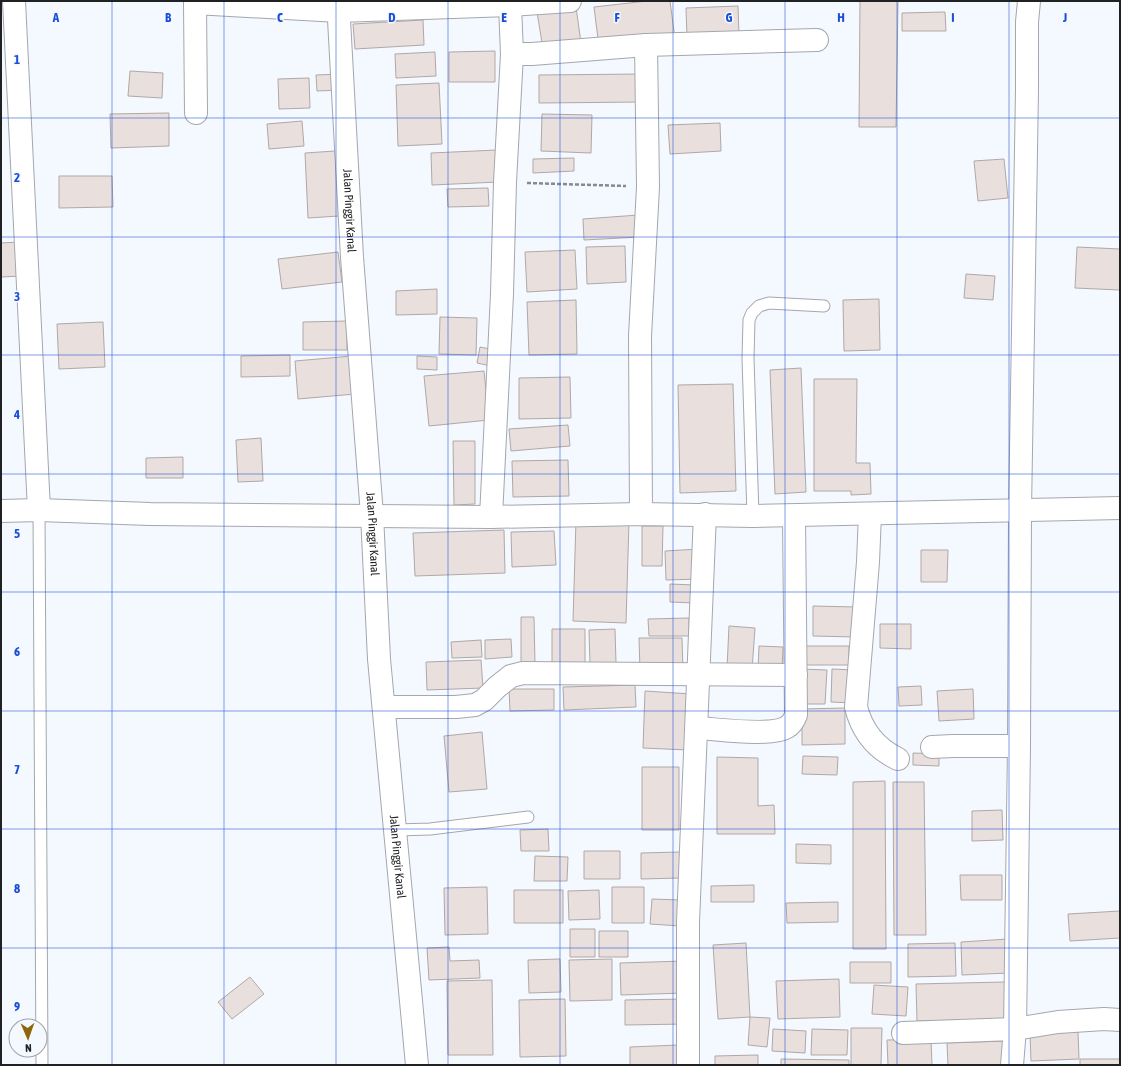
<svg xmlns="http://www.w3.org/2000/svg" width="1121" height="1066" font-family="'Asap Condensed',sans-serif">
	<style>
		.building { fill: #e9e0de; stroke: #b0a8a6 }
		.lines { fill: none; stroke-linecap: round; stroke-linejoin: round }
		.service-casing { stroke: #a4a7ad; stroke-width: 13 }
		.minor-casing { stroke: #a4a7ad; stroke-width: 24 }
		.path { stroke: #86898d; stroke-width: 2.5; stroke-dasharray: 4 2; stroke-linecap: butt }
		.service { stroke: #fff; stroke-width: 11 }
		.minor { stroke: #fff; stroke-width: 22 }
		.grid { fill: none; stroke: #1d4ed8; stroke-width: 1; stroke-opacity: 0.55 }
		.labels { text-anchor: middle; stroke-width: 3; stroke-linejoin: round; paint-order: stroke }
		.street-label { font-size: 12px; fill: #202123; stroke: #f4f8ff }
		.grid-label { font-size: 13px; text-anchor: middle; font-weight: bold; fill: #1d4ed8; stroke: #f4f8ff; stroke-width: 3; stroke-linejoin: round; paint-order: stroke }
	</style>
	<rect width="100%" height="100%" fill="#f4f8ff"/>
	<path class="building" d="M 647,1 L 670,1 L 675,39 L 599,47 L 594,7 Z
		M 860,1 L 898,1 L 896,127 L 859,127 Z
		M 738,6 L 739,35 L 687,37 L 686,8 Z
		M 576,7 L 581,43 L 543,49 L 537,12 Z
		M 945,12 L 946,31 L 902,31 L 902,13 Z
		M 423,20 L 424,45 L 355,49 L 353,24 Z
		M 495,51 L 495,82 L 449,82 L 449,52 Z
		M 435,52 L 436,76 L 396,78 L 395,54 Z
		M 130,71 L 163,73 L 162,98 L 128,96 Z
		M 340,74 L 341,90 L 317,91 L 316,75 Z
		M 643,74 L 643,102 L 539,103 L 539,75 Z
		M 309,78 L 310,108 L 279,109 L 278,79 Z
		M 439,83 L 442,144 L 398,146 L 396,85 Z
		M 169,113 L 169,146 L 111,148 L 110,114 Z
		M 542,114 L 592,115 L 591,153 L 541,151 Z
		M 302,121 L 304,146 L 269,149 L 267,124 Z
		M 720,123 L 721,151 L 670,154 L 668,125 Z
		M 497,150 L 498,182 L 432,185 L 431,153 Z
		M 335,151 L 339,216 L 308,218 L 305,153 Z
		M 574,158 L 574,171 L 533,173 L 533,159 Z
		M 1004,159 L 1008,198 L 978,201 L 974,161 Z
		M 59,176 L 112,176 L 113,207 L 59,208 Z
		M 488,188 L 489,206 L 448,207 L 447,189 Z
		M 639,215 L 640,237 L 584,240 L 583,219 Z
		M 19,242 L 21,276 L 1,277 L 1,243 Z
		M 625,246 L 626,282 L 587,284 L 586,247 Z
		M 1077,247 L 1120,249 L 1120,290 L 1075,288 Z
		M 575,250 L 577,289 L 527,292 L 525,252 Z
		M 338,252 L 342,282 L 282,289 L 278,259 Z
		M 966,274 L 995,276 L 993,300 L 964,298 Z
		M 437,289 L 437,314 L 396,315 L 396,291 Z
		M 879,299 L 880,350 L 844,351 L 843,300 Z
		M 576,300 L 577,354 L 529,355 L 527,302 Z
		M 440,317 L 477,318 L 476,355 L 439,354 Z
		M 347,321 L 347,350 L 303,350 L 303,322 Z
		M 103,322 L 105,367 L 59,369 L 57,324 Z
		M 480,347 L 495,350 L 491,366 L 477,363 Z
		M 290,355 L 290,376 L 241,377 L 241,356 Z
		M 352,356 L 355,394 L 298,399 L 295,361 Z
		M 417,356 L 437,357 L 437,370 L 417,369 Z
		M 801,368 L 806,492 L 775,494 L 770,370 Z
		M 484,371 L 489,420 L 429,426 L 424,376 Z
		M 570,377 L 571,418 L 519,419 L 519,378 Z
		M 814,379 L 857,379 L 856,463 L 870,463 L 871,494 L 851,495 L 851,491 L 814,491 Z
		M 733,384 L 736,491 L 680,493 L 678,385 Z
		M 568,425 L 570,446 L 511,451 L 509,429 Z
		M 261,438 L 263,481 L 238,482 L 236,440 Z
		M 453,441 L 475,441 L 475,504 L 454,505 Z
		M 183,457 L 183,478 L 146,478 L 146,458 Z
		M 568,460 L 569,496 L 513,497 L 512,461 Z
		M 576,520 L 629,521 L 626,623 L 573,621 Z
		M 642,526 L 663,526 L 662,566 L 642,566 Z
		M 504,530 L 505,573 L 415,576 L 413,533 Z
		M 554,531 L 556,565 L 512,567 L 511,532 Z
		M 699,549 L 700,579 L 666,580 L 665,551 Z
		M 921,550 L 948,550 L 947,582 L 921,582 Z
		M 670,584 L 695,585 L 695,603 L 670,602 Z
		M 813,606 L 856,607 L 855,637 L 813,636 Z
		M 521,617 L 534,617 L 535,664 L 521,664 Z
		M 689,618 L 689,636 L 649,636 L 648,619 Z
		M 880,624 L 911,624 L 911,649 L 880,648 Z
		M 729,626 L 755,628 L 752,670 L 727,668 Z
		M 552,629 L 585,629 L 585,668 L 552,668 Z
		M 615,629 L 616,663 L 590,664 L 589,630 Z
		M 639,638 L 682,638 L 683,670 L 640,671 Z
		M 511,639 L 512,657 L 485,659 L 485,640 Z
		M 481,640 L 482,657 L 452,658 L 451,642 Z
		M 759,646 L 783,647 L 782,671 L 758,670 Z
		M 806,646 L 849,646 L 849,665 L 806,665 Z
		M 481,660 L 483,688 L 427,690 L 426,662 Z
		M 801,669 L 827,670 L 825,704 L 801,704 Z
		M 832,669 L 854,670 L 853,703 L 831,702 Z
		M 635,685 L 636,707 L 564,710 L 563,687 Z
		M 921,686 L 922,705 L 899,706 L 898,687 Z
		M 509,689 L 554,689 L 554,710 L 510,711 Z
		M 973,689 L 974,719 L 939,721 L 937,691 Z
		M 645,691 L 691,694 L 688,750 L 643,748 Z
		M 845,708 L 845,744 L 802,745 L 802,709 Z
		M 482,732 L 487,789 L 449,792 L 444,736 Z
		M 913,753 L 939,754 L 939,766 L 913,765 Z
		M 803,756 L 838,757 L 837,775 L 802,774 Z
		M 717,757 L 758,758 L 758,806 L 774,805 L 775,834 L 717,834 Z
		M 642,767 L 679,767 L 679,830 L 642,830 Z
		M 885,781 L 886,949 L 853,949 L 853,782 Z
		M 893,782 L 924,782 L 926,935 L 894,935 Z
		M 1002,810 L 1003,840 L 972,841 L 972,811 Z
		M 548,829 L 549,851 L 521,851 L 520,830 Z
		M 796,844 L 831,845 L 831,864 L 796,863 Z
		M 584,851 L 620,851 L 620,879 L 584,879 Z
		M 680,852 L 680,878 L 641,879 L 641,853 Z
		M 535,856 L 568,857 L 567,881 L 534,881 Z
		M 960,875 L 1002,875 L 1002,900 L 961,900 Z
		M 754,885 L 754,902 L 711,902 L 711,886 Z
		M 487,887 L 488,934 L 445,935 L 444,888 Z
		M 612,887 L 644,887 L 644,923 L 612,923 Z
		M 514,890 L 563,890 L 563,923 L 514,923 Z
		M 599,890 L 600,919 L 569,920 L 568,891 Z
		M 652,899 L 681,900 L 680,926 L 650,924 Z
		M 838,902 L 838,922 L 787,923 L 786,903 Z
		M 1120,911 L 1120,938 L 1070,941 L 1068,914 Z
		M 570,929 L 595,929 L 595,957 L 570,957 Z
		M 599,931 L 628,931 L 628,957 L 599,957 Z
		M 1008,939 L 1009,973 L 962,975 L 961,942 Z
		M 746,943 L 750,1017 L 718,1019 L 713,945 Z
		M 955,943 L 956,976 L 908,977 L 908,944 Z
		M 449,947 L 450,961 L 479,960 L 480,978 L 429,980 L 427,948 Z
		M 560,959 L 561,992 L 529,993 L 528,960 Z
		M 612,959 L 612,1000 L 570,1001 L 569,960 Z
		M 684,961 L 685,993 L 621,995 L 620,963 Z
		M 850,962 L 891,962 L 891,983 L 850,983 Z
		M 250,977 L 264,994 L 232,1019 L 218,1002 Z
		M 839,979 L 840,1017 L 778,1019 L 776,981 Z
		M 492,980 L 493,1055 L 448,1055 L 447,981 Z
		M 1005,982 L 1006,1019 L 917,1021 L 916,984 Z
		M 874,985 L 908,987 L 906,1016 L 872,1014 Z
		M 565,999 L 566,1056 L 520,1057 L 519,1000 Z
		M 685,999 L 686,1024 L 625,1025 L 625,1000 Z
		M 750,1017 L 770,1018 L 767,1047 L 748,1045 Z
		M 851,1028 L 882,1028 L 881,1065 L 851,1065 Z
		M 773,1029 L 806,1031 L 805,1053 L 772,1051 Z
		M 812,1029 L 848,1030 L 847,1055 L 811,1055 Z
		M 1078,1032 L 1079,1059 L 1031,1061 L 1030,1034 Z
		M 931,1039 L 932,1065 L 888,1065 L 887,1040 Z
		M 1006,1041 L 1007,1065 L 948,1065 L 947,1043 Z
		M 678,1045 L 678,1065 L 630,1065 L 630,1047 Z
		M 758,1055 L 758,1065 L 715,1065 L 715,1056 Z
		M 781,1059 L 849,1060 L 849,1065 L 781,1065 Z
		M 1080,1059 L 1120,1059 L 1120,1065 L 1080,1065 Z"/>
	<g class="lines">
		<defs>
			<path id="service" d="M 39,510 L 42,1065
				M 753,516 L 748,358 L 749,320 L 752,313 L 759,306 L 769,303 L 824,306
				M 396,830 L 430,829 L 528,817"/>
			<g id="minor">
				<path d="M 14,1 L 39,510"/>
				<path id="s1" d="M 338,1 L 352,257 L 372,515 L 379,659 L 417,1065"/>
				<path d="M 512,54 L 532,54 L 646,45 L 817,40"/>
				<path d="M 196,113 L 195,3 L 339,11 L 510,5 L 570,1"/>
				<path d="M 1,511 L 39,510 L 150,514 L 491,517 L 641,514 L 753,516 L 1120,508"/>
				<path d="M 641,514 L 640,336 L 648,187 L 646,45"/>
				<path d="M 870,514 L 868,562 L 856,707 C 862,731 875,748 898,759"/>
				<path d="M 491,517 L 502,294 L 505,182 L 512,54 L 510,5"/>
				<path d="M 384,707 L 456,707 L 475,705 L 484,700 L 497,687 L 511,676 L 523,673 L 796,675"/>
				<path d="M 697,728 C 717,729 772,737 787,727 C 791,725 794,720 796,715 L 794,516"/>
				<path d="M 932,747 L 953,746 L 1019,746"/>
				<path d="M 903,1033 L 1015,1029 L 1058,1022 L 1104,1019 L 1120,1020"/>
				<path d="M 688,1065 L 688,922 L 705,514"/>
				<path d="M 1012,1065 L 1015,1029 L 1019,746 L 1020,511 L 1027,90 L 1027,22 L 1029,1"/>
			</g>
		</defs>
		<use href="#service" class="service-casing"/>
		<use href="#minor" class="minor-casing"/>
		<path class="path" d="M 527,183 L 626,186"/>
		<use href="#service" class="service"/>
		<use href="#minor" class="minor"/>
	</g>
	<path class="grid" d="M 112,1 L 112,1065M 224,1 L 224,1065M 336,1 L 336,1065M 448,1 L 448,1065M 560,1 L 560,1065M 673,1 L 673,1065M 785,1 L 785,1065M 897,1 L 897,1065M 1009,1 L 1009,1065M 1,118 L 1120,118M 1,237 L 1120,237M 1,355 L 1120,355M 1,474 L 1120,474M 1,592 L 1120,592M 1,711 L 1120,711M 1,829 L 1120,829M 1,948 L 1120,948"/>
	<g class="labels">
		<g class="street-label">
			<text dy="4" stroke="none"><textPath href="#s1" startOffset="210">Jalan Pinggir Kanal</textPath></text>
			<text dy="4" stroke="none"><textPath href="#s1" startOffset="534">Jalan Pinggir Kanal</textPath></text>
			<text dy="4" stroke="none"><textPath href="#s1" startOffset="858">Jalan Pinggir Kanal</textPath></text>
		</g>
	</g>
	<g class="grid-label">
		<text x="56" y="22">A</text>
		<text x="168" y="22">B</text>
		<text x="280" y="22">C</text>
		<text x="392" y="22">D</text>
		<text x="504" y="22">E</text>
		<text x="617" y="22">F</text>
		<text x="729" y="22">G</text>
		<text x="841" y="22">H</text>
		<text x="953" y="22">I</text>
		<text x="1065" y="22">J</text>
		<text x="17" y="64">1</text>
		<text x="17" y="182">2</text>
		<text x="17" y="301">3</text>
		<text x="17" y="419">4</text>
		<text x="17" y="538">5</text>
		<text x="17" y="656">6</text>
		<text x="17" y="774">7</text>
		<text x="17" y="893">8</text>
		<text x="17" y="1011">9</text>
	</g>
	<rect width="1121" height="1066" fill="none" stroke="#202123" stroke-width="4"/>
	<g transform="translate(28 1038) rotate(178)"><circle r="19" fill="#f4f8ff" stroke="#9fa2a7"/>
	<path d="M0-3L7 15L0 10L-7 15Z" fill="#8d680b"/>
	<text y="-6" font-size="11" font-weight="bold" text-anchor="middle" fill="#202123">N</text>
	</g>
</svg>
